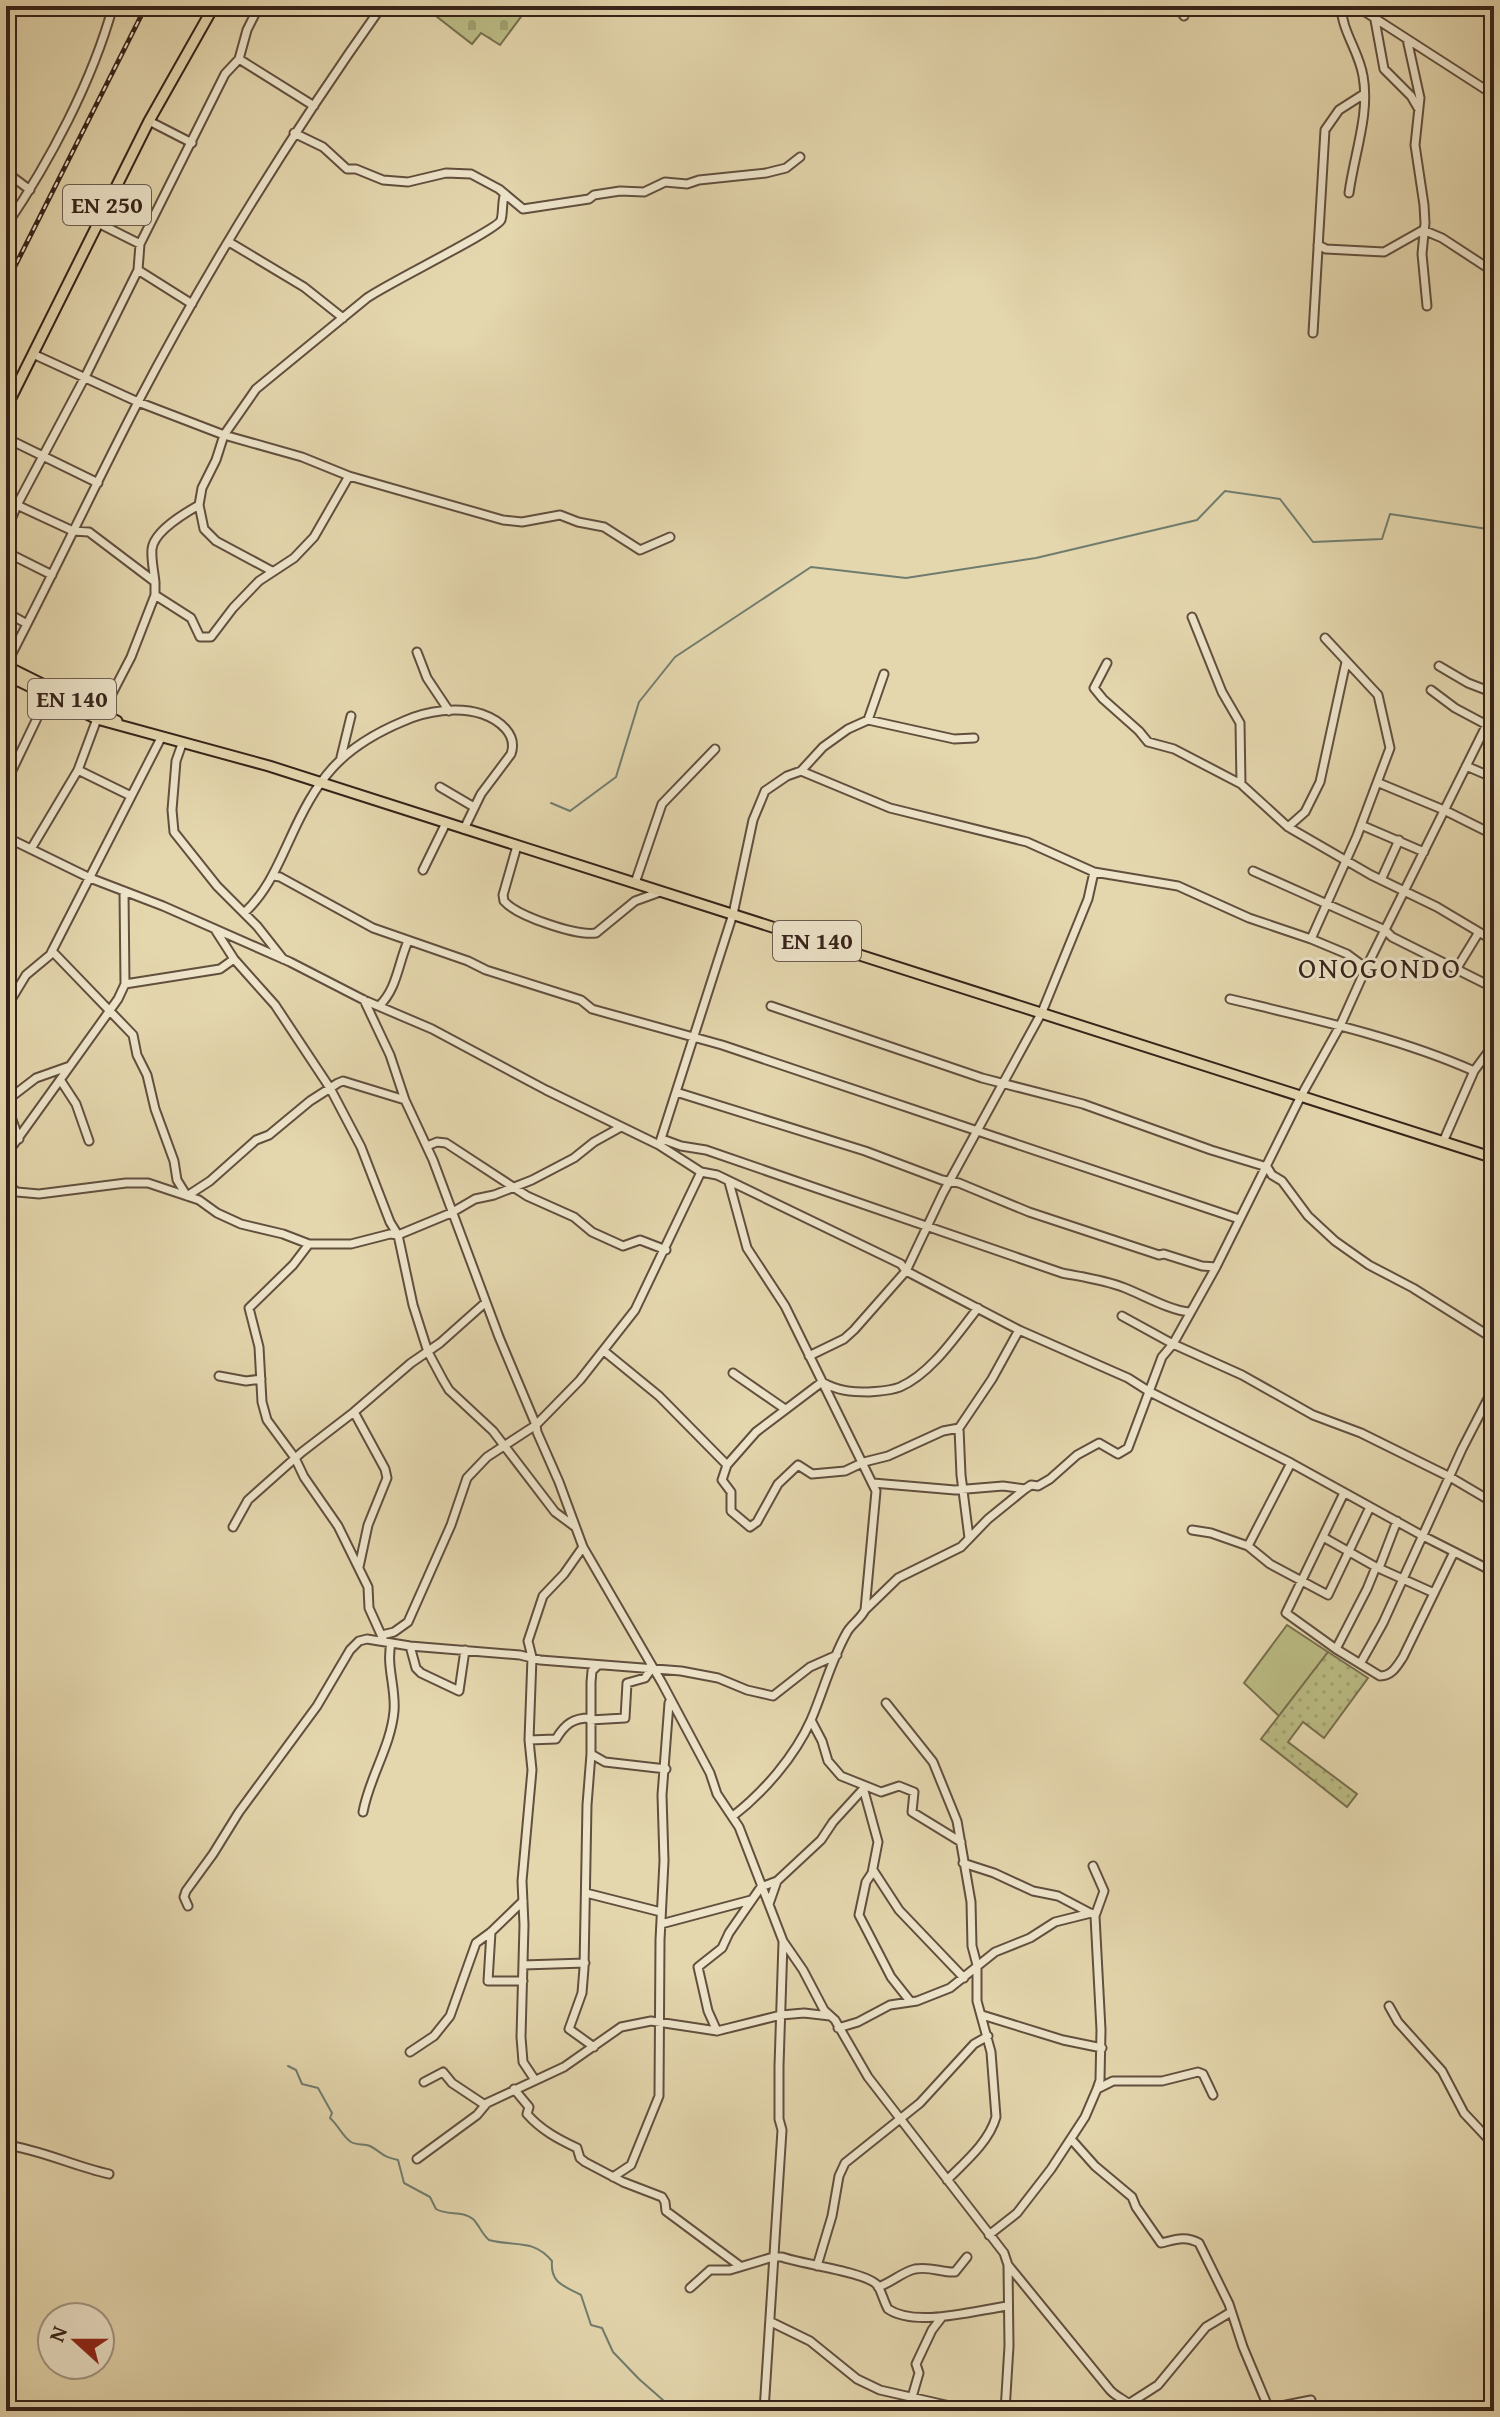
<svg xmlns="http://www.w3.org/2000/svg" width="1500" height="2417" font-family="'Gentium Book Plus',serif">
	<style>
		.green { fill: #bbbc85; stroke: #786f4f; stroke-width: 2 }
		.cemetery { fill: url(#cemetery-stones); stroke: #786f4f; stroke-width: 2 }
		.garden { fill: url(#garden-dots); stroke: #786f4f; stroke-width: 2 }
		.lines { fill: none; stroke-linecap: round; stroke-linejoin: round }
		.stream { stroke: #707d6e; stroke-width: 2 }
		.minor-casing { stroke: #624f3e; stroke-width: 11 }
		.major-casing { stroke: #362219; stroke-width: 13 }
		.minor { stroke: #ede4ca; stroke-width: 7 }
		.major { stroke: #e4d6ad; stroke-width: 9 }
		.rail-casing { stroke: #362219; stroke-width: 5 }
		.rail { stroke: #ede4ca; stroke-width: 2; stroke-dasharray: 6; stroke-linecap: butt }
		.labels { text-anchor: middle; stroke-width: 6; stroke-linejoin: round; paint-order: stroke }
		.shield { fill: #ede4ca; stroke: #6d5c4e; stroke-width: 2 }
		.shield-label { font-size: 24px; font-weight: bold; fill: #362219 }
		.quarter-label { font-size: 30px; letter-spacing: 2px; fill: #362219; stroke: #ede4ca }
	</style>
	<defs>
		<pattern id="cemetery-stones" width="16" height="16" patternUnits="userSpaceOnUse" patternTransform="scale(2)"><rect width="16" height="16" fill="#bbbc85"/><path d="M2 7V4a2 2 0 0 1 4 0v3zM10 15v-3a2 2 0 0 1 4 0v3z" fill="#a1a172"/></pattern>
		<pattern id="garden-dots" width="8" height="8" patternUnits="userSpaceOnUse" patternTransform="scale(2)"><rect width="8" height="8" fill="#bbbc85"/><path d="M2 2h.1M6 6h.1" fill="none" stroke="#a1a172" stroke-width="1.8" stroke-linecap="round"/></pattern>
	</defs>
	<rect width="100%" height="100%" fill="#e4d6ad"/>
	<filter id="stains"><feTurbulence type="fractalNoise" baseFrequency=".0025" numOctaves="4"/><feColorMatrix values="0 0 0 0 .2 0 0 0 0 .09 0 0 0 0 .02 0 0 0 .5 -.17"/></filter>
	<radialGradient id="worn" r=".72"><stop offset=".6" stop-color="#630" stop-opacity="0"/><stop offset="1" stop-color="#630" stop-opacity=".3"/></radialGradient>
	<path class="green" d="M 1287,1625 L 1328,1652 L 1279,1716 L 1244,1683 Z"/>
	<path class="cemetery" d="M 423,6 L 529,6 L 500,45 L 481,33 L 472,44 Z"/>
	<path class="garden" d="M 1328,1652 L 1368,1678 L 1324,1738 L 1303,1722 L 1288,1742 L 1357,1794 L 1347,1807 L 1261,1739 Z"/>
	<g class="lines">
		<path class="stream" d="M 551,803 L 570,811 L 616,777 L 639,702 L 675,657 L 811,567 L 906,578 L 1036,558 L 1197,520 L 1225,491 L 1280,499 L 1313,542 L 1382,539 L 1390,514 L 1494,530
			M 288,2066 L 296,2070 L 302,2084 L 318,2088 L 332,2113 L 330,2118 C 339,2126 342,2136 351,2142 C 358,2146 364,2143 370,2146 C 383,2153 382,2157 398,2160 L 404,2183 L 430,2197 L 436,2209 C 448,2216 462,2210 473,2219 C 479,2225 482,2234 489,2240 C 514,2247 533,2238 552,2261 C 550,2283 564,2286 581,2295 L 591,2325 L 602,2328 L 613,2352 L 639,2379 L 664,2401 L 680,2404 L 688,2411"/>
		<defs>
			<path id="minor" d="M 1177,6 L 1184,16
				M 1341,6 C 1342,32 1359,51 1363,76 C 1370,114 1354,155 1349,193
				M 1356,6 L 1494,95
				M 1375,20 L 1384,69 L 1411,96 L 1418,108
				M 1407,39 L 1420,98 L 1415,145 L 1424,205 L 1425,223 L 1422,254 L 1427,306
				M 239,59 L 314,106
				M 149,121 L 192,143
				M 294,133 L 323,147 L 347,169 L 356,169 L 383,180 L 408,182 L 446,173 L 471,174 L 499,189 L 523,209 L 589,199 L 594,195 L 620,191 L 644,192 L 665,182 L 687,184 L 699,180 L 766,173 L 786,168 L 800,157
				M 6,172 L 30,190
				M 98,223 L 140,244
				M 6,226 C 50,161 92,82 113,6
				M 229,242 L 304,287 L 343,318
				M 1318,245 L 1326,249 L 1384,252 L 1423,230 L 1442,238 L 1494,272
				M 138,270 L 192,304
				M 1313,333 L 1325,130 L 1339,110 L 1364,94
				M 33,354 L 138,402 L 224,435 L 302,457 L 349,476 L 503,520 L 522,522 L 560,515 L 578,522 L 604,527 L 640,550 L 670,537
				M 6,438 L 98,483
				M 6,500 L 73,531 L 89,532 L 155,582 L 155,595 L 131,657 L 102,713
				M 6,532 L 17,505 L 85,377 L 138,270 L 140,244 L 225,74 L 239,59 L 247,30 L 259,6
				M 6,552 L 52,575
				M 272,571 L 216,541 L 204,529 L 199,505 L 202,488 L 216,460 L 224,435 L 256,389 L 367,298 C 386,284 497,230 501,220 C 503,214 502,204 504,196
				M 155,582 C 154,572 151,559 152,549 C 154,531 185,513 199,505
				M 155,595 L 191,618 L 200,637 L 211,637 L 233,608 L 259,581 L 294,558 L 314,537 L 349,476
				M 6,612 L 27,624
				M 1192,617 L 1222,692 L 1240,723 L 1241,784
				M 417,652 L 427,678 L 449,711
				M 1107,663 L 1094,688 L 1103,699 L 1139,731 L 1148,742 L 1174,749 L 1241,784 L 1288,827 L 1371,875 L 1437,907 L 1494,941
				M 6,665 C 51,579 92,491 137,404 C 209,266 292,133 382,6
				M 1439,666 L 1468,683 L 1494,693
				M 1431,690 L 1455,708 L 1485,724
				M 868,720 L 884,674
				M 182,744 L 176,761 L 172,810 L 174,832 L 217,886 L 257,926 L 283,959
				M 341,757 L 351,716
				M 1466,766 L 1494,778
				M 78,770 L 131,796
				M 801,771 L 890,808 L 1027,842 L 1094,872 L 1178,886 L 1249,918 L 1311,939 L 1347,954 L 1366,968
				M 6,783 L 50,691
				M 1379,783 L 1444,810 L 1494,835
				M 440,787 L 474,807
				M 1361,825 L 1424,852
				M 1288,827 L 1305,812 L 1320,782 L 1346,662
				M 6,837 L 90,878 L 163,906 L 290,962 L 364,1000 L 432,1029 L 546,1090 L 659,1145 L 701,1172 L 717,1175 L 901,1264 L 906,1271 L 1019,1330 L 1128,1378 L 1150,1392 L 1291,1463 L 1423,1536 L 1494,1572
				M 517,846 L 503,895 L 504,901 C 517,916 576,936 596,933 L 635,901 L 660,892
				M 31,849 L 78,770 L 97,719
				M 423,870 L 446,823
				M 1253,871 L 1385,930 L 1392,937 L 1494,988
				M 273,876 L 280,877 L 373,928 L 468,961 L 486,970 L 581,1000 L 592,1009 L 722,1045 L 1239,1219
				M 1381,880 L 1399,840
				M 635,883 L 662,804 L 715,749
				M 244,913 C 266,893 277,867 289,841 C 317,779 339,748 404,721 C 426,711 458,706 482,714 C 499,720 518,734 511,754 L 481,794 L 464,829
				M 216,931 L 234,959 L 275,1005 L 330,1088 L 361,1147 L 390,1222 L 398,1235 L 413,1305 L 428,1352 L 443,1380 L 449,1390 L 493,1431 L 555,1512 L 574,1526
				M 1311,939 L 1357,836 L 1390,748 L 1378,695 L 1325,638
				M 52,951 L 133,1035 L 137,1055 L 147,1075 L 155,1109 L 174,1161 L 177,1180 L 187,1196
				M 1457,968 L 1479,932
				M 125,984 L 220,969 L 234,959
				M 1230,999 C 1313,1019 1397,1037 1474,1071
				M 364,1000 L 390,1055 L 405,1100 L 433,1160 L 499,1337 L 536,1425 L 537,1432 L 559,1482 L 583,1547 L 662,1683 L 710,1773 L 717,1794 L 739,1827 L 783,1941 L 803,1970 L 824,2010 L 835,2020 L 868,2077 L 1004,2253 L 1008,2265 L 1110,2390 C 1118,2399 1129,2400 1135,2411
				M 379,1006 C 397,989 398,964 408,941
				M 771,1006 L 982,1078 L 1083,1104 L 1211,1150 L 1267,1167 L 1272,1175 L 1282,1181 L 1308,1216 L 1335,1241 L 1369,1265 L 1413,1288 L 1494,1339
				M 6,1008 L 26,975 L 50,955 L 161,738
				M 61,1081 L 76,1104 L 89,1141
				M 676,1092 L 865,1151 L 942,1180 L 959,1183 L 1029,1212 L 1159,1255 L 1164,1254 L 1202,1266 L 1216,1267
				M 6,1101 L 36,1078 L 70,1066 L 118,999 L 125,984 L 124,891
				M 6,1103 L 19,1139
				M 662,1139 L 681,1146 L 706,1150 L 1062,1273 C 1083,1277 1105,1280 1125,1288 C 1143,1295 1171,1311 1190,1312
				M 1443,1142 L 1474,1071 L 1494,1044
				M 659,1145 L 733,914 L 753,820 L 765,791 L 787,776 L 801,771 L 823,747 L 848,729 L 868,720 L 954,739 L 974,738
				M 427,1146 L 437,1142 L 446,1143 L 527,1196 L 574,1217 L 592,1232 L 623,1246 L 640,1240 L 666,1250
				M 6,1155 L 70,1066
				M 729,1182 L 747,1248 L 785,1306 L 876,1491 L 865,1610 C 860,1620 850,1625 846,1634 C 831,1661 823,1692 811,1720 C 795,1756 764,1792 733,1816
				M 6,1184 L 17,1192 L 39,1194 L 126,1183 L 148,1183 L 199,1200 L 217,1213 L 241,1224 L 283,1234 L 309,1244 L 351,1244 L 390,1234 L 398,1235 L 451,1213 L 475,1199 L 494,1195 L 532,1180 L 574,1158 L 594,1142 L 621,1127
				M 187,1196 L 210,1181 L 256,1140 L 269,1135 L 310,1101 L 338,1083 L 343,1081 L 405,1100
				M 309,1244 L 293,1265 L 249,1308 L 259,1347 L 262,1402 L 267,1420 L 295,1458 L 304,1477 L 338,1526 L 368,1587 L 369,1608 L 383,1639
				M 1122,1316 L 1173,1344 L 1242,1375 L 1313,1415 L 1361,1433 L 1450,1477 L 1494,1503
				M 604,1351 L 659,1396 L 727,1465 L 756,1432 L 822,1382 C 838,1391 851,1392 869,1392 C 880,1391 890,1391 900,1387 C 932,1373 957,1334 978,1308
				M 809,1356 L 844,1339 L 854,1330 L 906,1271 L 943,1193 L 1042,1012 L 1088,899 L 1094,872
				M 733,1373 L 785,1409
				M 219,1376 L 246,1381 L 261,1379
				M 354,1412 L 385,1469 L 387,1478 L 368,1525 L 359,1567
				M 959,1428 L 961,1475 L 969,1538
				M 727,1465 L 722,1480 L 731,1492 L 731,1511 L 750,1527 L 757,1522 L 778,1484 L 798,1465 L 812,1474 L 845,1471 L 864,1462 L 888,1456 L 943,1431 L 959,1428 L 992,1379 L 1019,1330
				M 873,1483 L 955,1490 L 1003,1486 L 1025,1489
				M 1344,1493 L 1286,1613 L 1336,1649 L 1380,1676 C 1392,1676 1397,1666 1403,1657 L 1454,1552
				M 233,1527 L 248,1500 L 302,1452 L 354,1412 L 411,1363 L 440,1343 L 486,1302
				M 1192,1530 L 1211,1533 L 1248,1546 L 1270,1564 L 1328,1595 L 1370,1507
				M 1323,1537 L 1376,1567 L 1434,1593
				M 1248,1546 L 1291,1463
				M 1379,1568 L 1397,1521
				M 865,1610 L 898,1578 L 961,1547 L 988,1519 L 1025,1489 L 1031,1485 L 1038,1486 L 1050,1479 L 1077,1455 L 1099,1443 L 1118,1454 L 1128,1448 L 1162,1357 L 1173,1344 L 1216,1267 L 1301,1096 L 1340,1026 L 1366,968 L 1494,710
				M 382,1635 L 394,1632 L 408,1622 L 451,1525 L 467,1478 L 487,1457 L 536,1425 L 580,1380 L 635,1310 L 701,1172
				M 410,1646 L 416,1668 L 421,1673 L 459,1691 L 465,1650
				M 1336,1649 L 1367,1589 L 1376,1567
				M 1360,1664 L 1383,1623 L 1462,1449 L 1494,1387
				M 886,1703 L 933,1762 L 957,1821 L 971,1902 L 972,1946 L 977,1965 L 977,2001 L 991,2052 L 996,2117 C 989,2142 965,2162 947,2180
				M 590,1720 L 625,1718 L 627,1683 L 645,1678 L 652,1668
				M 811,1720 L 822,1741 L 828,1761 L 841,1776 L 881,1792 L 899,1786 L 914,1792 L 912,1812 L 961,1842
				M 529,1740 L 556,1739 C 565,1724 573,1718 590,1718
				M 591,1754 L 605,1762 L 666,1769
				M 864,1791 L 878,1842 L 872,1873 L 866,1882 L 859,1915 L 891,1977 L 910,2001
				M 363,1812 C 369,1778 391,1746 394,1711 C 396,1688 386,1666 391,1643
				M 963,1863 L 994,1873 L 1033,1891 L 1058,1896 L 1094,1915
				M 873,1870 L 899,1910 L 964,1978
				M 586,1893 L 661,1912
				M 769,1904 L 777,1881
				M 188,1906 L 184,1897 L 186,1891 L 213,1854 L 239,1812 L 317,1706 L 350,1650 L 359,1641 L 367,1639 L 410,1646 L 520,1655 L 540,1660 L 681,1671 L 718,1678 L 747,1690 L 773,1696 L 810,1667 L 837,1655
				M 661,1924 L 751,1900
				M 491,1932 L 488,1981 L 523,1981
				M 523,1965 L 585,1963
				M 1389,2006 L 1398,2022 L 1442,2071 L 1464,2113 L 1494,2145
				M 982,2015 L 1063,2040 L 1102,2048
				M 838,2028 L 858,2022 L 890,2005 L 917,2001 L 950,1988 L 995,1952 L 1030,1938 L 1055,1922 L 1091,1913
				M 717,2031 L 708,2011 L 698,1967 L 722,1948 L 729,1933 L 761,1887 L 777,1881 L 821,1840 L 833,1822 L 865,1787
				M 594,2047 L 569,2029 L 582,1993 L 584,1968 L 587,1805 L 591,1754 L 591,1682 L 592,1671 L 598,1665
				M 410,2052 L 434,2036 L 450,2016 L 476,1943 L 491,1932 L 523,1901
				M 535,2080 L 523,2062 L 521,2037 L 524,1925 L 522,1881 L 532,1770 L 529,1740 L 532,1657 L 528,1641 L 543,1596 L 564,1574 L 583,1547
				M 424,2082 L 443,2072 L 452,2083 L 485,2105
				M 514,2089 L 529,2107 L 527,2114 C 541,2130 558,2139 577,2148 L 580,2158 L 585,2162 L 623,2182 L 662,2197 L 665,2202 L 666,2211 L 740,2266
				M 1097,2089 L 1113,2081 L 1162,2081 L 1198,2072 L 1203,2074 L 1213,2095
				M 1071,2139 L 1095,2166 L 1132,2197 L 1136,2207 L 1161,2243 C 1174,2240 1185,2235 1199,2243 L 1229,2304 L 1243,2347 L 1269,2409
				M 6,2145 C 42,2150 73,2166 109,2174
				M 417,2159 L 477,2115 L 487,2103 L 564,2067 L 621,2027 L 651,2021 L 717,2031 L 781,2015 L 804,2013 L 830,2016
				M 613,2177 L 631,2165 L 659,2096 L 660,1940 L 664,1861 L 662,1795 L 669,1703
				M 989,2235 L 1017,2213 L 1051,2169 L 1085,2117 L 1097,2089 L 1100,2080 L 1101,2030 L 1095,1916 L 1104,1891 L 1093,1866
				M 817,2266 L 832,2216 L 839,2176 L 845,2163 L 920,2103 L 974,2044 L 988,2036
				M 878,2287 C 891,2283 902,2272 915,2269 C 931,2266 942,2273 955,2272 L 967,2257
				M 690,2288 L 710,2270 L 730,2270 L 773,2257 L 782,2257 C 800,2264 868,2272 878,2286 C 882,2293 884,2302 888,2309 C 916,2328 976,2310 1008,2306
				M 771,2322 L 810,2341 L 857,2379 L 880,2390 L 972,2411
				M 912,2397 L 919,2373 L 916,2364 L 932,2330 L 942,2317
				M 1130,2403 L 1158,2385 L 1206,2327 L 1231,2312
				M 764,2411 L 782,2130 L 779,2119 L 779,2066 L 783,1942
				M 1005,2411 L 1009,2346 L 1008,2265
				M 1255,2411 L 1311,2400"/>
			<path id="major" d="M 6,408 L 149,121 L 214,6
				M 6,666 L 117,721
				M 6,675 L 97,719 L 269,766 L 1494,1158"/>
		</defs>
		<use href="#minor" class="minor-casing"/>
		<use href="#major" class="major-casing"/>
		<use href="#minor" class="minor"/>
		<use href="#major" class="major"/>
		<defs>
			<path id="rail" d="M 6,284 L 146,6"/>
		</defs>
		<use href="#rail" class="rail-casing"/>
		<use href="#rail" class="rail"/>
	</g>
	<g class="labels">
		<g class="shield">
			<rect x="63" y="185" width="88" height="40" rx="6"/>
			<rect x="28" y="679" width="88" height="40" rx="6"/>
			<rect x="773" y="921" width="88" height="40" rx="6"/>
		</g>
		<g class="shield-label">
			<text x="107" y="213">EN 250</text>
			<text x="72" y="707">EN 140</text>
			<text x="817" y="949">EN 140</text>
		</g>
		<g class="quarter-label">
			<text x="1380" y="978">ONOGONDO</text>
		</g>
	</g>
	<rect width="1500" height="2417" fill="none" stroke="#e4d6ad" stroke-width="32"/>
	<rect x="8" y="8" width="1484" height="2401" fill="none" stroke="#362219" stroke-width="4"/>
	<rect x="16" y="16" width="1468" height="2385" fill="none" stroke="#362219" stroke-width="2"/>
	<g transform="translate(76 2341) rotate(291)"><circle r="38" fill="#ede4ca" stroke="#a49683" stroke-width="2"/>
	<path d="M0-6L14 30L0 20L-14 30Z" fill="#8f2418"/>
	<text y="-12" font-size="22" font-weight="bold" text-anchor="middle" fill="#362219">N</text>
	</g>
	<rect width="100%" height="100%" filter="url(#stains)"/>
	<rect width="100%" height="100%" fill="url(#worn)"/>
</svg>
